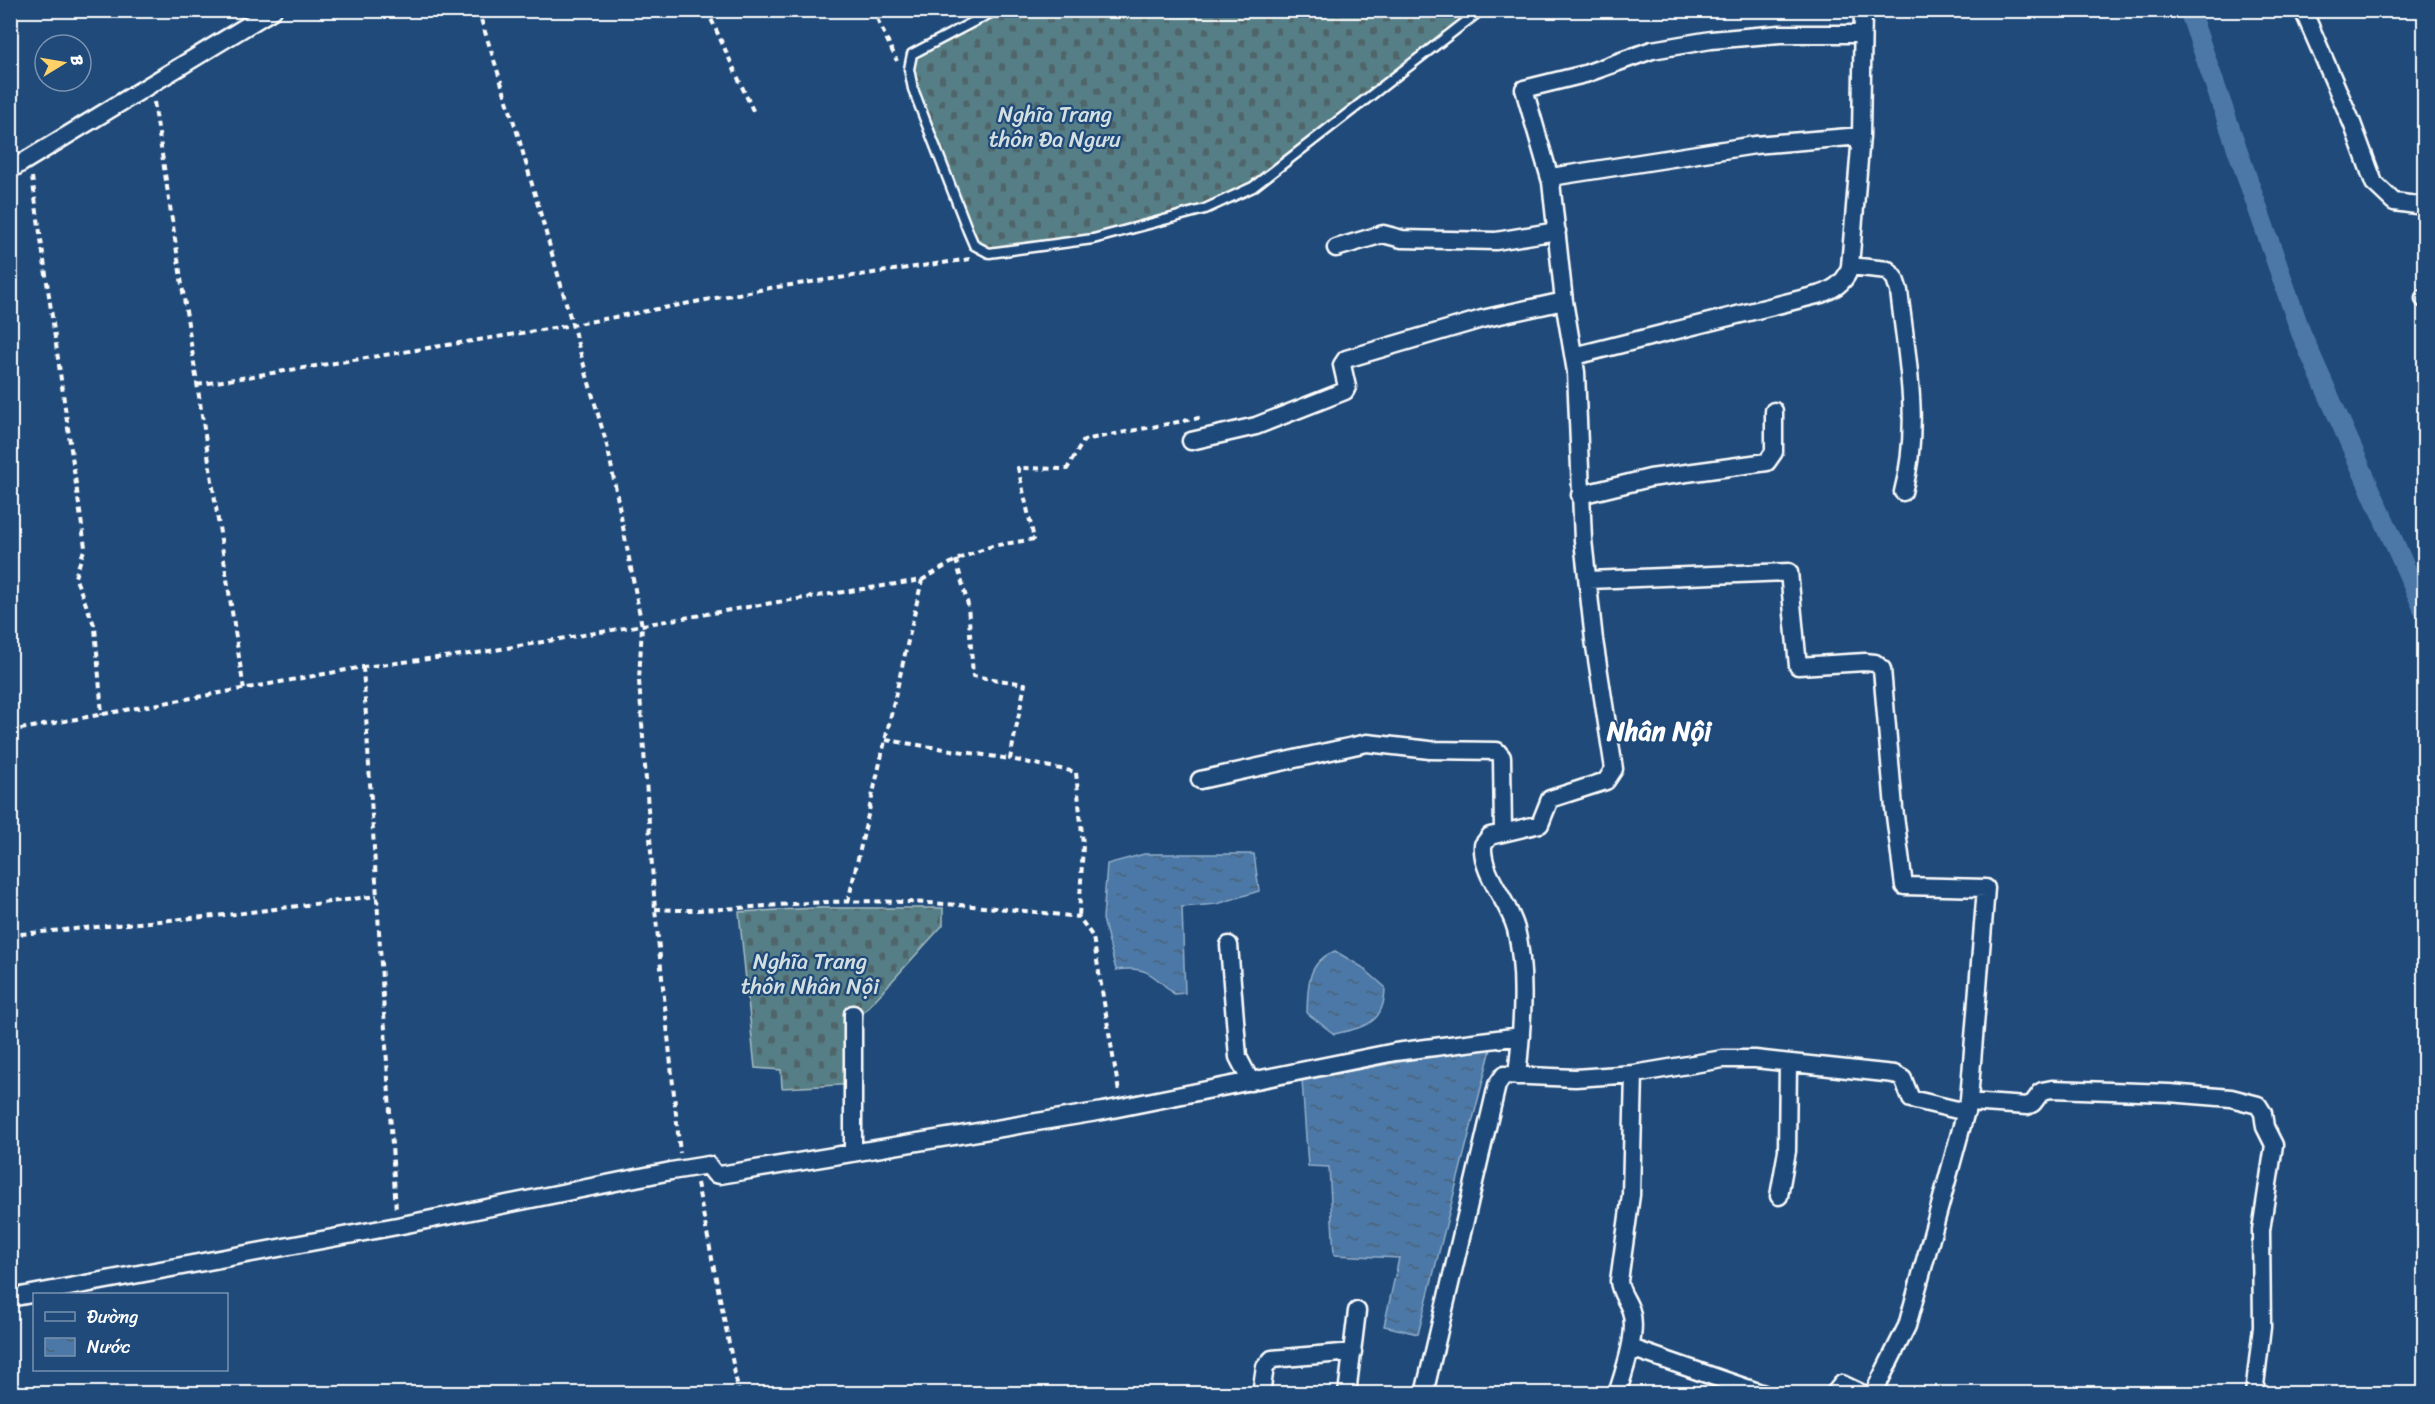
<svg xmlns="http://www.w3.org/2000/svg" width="2435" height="1404" font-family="Sriracha,sans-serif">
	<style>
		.cemetery { fill: url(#cemetery-stones); stroke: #aabec2; stroke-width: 1.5 }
		.water { fill: url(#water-ripples); stroke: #93aeca; stroke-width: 1.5 }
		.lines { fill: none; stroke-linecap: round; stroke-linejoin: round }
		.canal { stroke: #4b78a6; stroke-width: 20 }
		.lane-casing { stroke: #fff; stroke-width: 13 }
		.street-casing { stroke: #fff; stroke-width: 21 }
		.path { stroke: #fff; stroke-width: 4; stroke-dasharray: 6 4.5; stroke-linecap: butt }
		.lane { stroke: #1f4a7a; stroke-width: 8 }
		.street { stroke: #1f4a7a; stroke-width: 16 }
		.labels { text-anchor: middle; stroke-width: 4.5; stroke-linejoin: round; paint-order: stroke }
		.park-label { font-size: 22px; fill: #d4dfe1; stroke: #1f4a7a }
		.quarter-label { font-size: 26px; font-weight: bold; fill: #fff; stroke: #1f4a7a }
	</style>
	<defs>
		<pattern id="cemetery-stones" width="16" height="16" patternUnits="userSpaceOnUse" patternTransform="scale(1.5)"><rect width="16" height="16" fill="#557e86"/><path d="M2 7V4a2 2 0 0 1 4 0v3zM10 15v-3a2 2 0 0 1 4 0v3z" fill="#506569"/></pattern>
		<pattern id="water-ripples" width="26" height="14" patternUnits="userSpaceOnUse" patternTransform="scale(1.5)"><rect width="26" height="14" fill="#4b78a6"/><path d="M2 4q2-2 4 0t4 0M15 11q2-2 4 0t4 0" fill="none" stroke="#4c6279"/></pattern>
	</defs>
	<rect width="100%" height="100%" fill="#1f4a7a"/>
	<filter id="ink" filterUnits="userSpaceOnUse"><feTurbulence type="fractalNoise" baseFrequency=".0167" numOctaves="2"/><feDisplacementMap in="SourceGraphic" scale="12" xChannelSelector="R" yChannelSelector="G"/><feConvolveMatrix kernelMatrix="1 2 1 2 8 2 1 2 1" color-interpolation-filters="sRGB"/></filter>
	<g filter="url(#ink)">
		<path class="cemetery" d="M 996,11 L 1481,11 L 1253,187 L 1205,209 L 1093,239 L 998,253 L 974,245 L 913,89 L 912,54 Z
			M 817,908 L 943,908 L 943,925 L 863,1013 L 858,1084 L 782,1088 L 781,1070 L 755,1068 L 739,912 Z"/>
		<path class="water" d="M 1144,854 L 1254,854 L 1259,891 L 1217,904 L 1182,907 L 1185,993 L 1174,994 C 1152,974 1146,966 1116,970 L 1103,919 L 1107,864 Z
			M 1335,951 L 1362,967 L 1385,987 C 1385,1024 1365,1027 1334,1034 L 1307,1013 C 1308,986 1306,963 1335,951 Z
			M 1492,1045 L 1418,1334 L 1384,1326 L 1399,1258 L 1334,1255 L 1329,1167 L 1308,1166 L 1302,1080 Z"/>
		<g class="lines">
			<path class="canal" d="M 2189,10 L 2301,333 L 2424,610"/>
			<defs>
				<path id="lane" d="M 996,10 L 912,54 L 909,69 L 913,89 L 968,231 L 974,245 L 989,253 L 1093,239 L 1205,209 L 1253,187 L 1481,10"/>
				<path id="street" d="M 2303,10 L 2352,123 L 2374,183 L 2394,202 L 2424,206
					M 10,170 L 273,10
					M 1551,177 L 1755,145 L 1861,136
					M 1336,248 L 1383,234 L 1402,239 L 1496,241 L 1557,231
					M 1850,266 L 1888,270 L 1895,279 L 1899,291 C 1907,359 1921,425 1903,492
					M 2424,299 L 2424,298
					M 1574,356 L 1821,294 C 1835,289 1847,281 1850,266 L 1861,136 L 1863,10
					M 1191,441 L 1256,426 L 1345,391 L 1347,387 L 1342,365 L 1346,359 L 1482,319 L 1564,301
					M 1580,495 L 1650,478 L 1767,462 L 1774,452 L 1774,411
					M 1589,580 L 1789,572 L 1798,666 L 1865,662 L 1875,663 L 1882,669 L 1894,808 L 1904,886 L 1986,888 L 1969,1100 L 1907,1326 L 1873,1394
					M 1200,780 L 1367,743 L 1430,750 L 1497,751 L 1502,757 L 1503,832
					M 1229,945 L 1238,1057 L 1251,1082
					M 1517,1076 C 1522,1031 1527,973 1516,929 C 1509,901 1481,875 1483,845 L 1490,836 L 1540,824 L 1550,799 L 1606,781 L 1614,769 L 1594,640 L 1583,540 L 1576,372 L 1564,301 L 1551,182 L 1524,89 L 1585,74 L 1652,50 L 1711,40 L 1780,34 L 1862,34
					M 1969,1102 L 2027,1106 L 2033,1103 L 2042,1091 L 2052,1089 L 2169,1093 L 2231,1098 L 2258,1105 L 2263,1113 L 2265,1127 L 2274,1145 L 2261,1230 L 2262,1327 L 2254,1394
					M 853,1153 L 853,1014
					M 1779,1196 L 1787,1151 L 1788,1063
					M 10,1298 L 397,1226 L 671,1171 L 708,1165 L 715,1174 L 720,1175 L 1103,1111 L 1395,1052 L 1521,1036
					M 1631,1348 L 1764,1394
					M 1261,1394 L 1265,1367 L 1272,1359 L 1353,1352
					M 1347,1394 L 1357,1311
					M 1424,1394 L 1497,1085 L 1504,1075 L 1575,1078 L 1634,1074 L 1723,1059 L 1755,1059 L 1894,1074 L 1903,1079 L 1911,1099 L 1966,1112
					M 1617,1394 C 1624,1372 1638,1333 1631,1311 C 1627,1299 1620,1293 1619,1281 L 1631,1195 L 1634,1074
					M 1834,1394 L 1842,1384 L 1863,1394"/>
			</defs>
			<use href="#lane" class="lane-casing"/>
			<use href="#street" class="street-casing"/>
			<path class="path" d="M 478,10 L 517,132 L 608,449 L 642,626 L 639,680 L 655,909 L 680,1153
				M 707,10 L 755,115
				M 873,10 L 897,61
				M 154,102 L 244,690
				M 32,177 L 85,547 L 75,577 L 95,627 L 102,715
				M 197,385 L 572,325 L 770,288 L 970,259
				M 956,560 L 968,605 L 973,676 L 1025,684 L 1010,759 L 1076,772 L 1083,845 L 1079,917
				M 363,667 L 396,1211
				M 10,731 L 363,667 L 477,653 L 778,602 L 922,580 L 956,560 L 992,546 L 1034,539 L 1018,468 L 1067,469 L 1084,440 L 1204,417
				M 886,740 L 1010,759
				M 848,902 L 922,580
				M 655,909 C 713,913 771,904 829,902 C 915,899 993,907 1079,917 L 1093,937 L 1119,1092
				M 10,935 L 235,914 L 377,896
				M 697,1183 L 739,1394"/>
			<use href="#lane" class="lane"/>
			<use href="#street" class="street"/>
		</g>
	</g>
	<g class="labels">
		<g class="park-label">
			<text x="1055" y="122">Nghĩa Trang<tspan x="1055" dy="25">thôn Đa Ngưu</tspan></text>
			<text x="810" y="969">Nghĩa Trang<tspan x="810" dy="25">thôn Nhân Nội</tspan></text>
		</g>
		<g class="quarter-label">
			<text x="1659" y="740">Nhân Nội</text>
		</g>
	</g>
	<rect width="2435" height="1404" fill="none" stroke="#1f4a7a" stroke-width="36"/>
	<rect x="18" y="18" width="2399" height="1368" fill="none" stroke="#fff" stroke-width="2" filter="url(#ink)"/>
	<rect x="33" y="1293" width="195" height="78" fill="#1f4a7a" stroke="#7992af" stroke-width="1.5"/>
	<rect x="45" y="1312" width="30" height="9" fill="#1f4a7a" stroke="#7992af" stroke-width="1.5"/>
	<text x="87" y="1323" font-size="18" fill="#ffffff">Đường</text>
	<rect x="45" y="1338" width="30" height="18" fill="url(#water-ripples)" stroke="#7992af" stroke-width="1.5"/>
	<text x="87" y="1353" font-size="18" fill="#ffffff">Nước</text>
	<g transform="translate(63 63) rotate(79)"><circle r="28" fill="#1f4a7a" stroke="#7992af" stroke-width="1.5"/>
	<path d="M0-4.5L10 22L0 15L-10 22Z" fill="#ffd166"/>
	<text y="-9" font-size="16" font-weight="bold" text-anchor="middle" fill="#ffffff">B</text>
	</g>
</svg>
